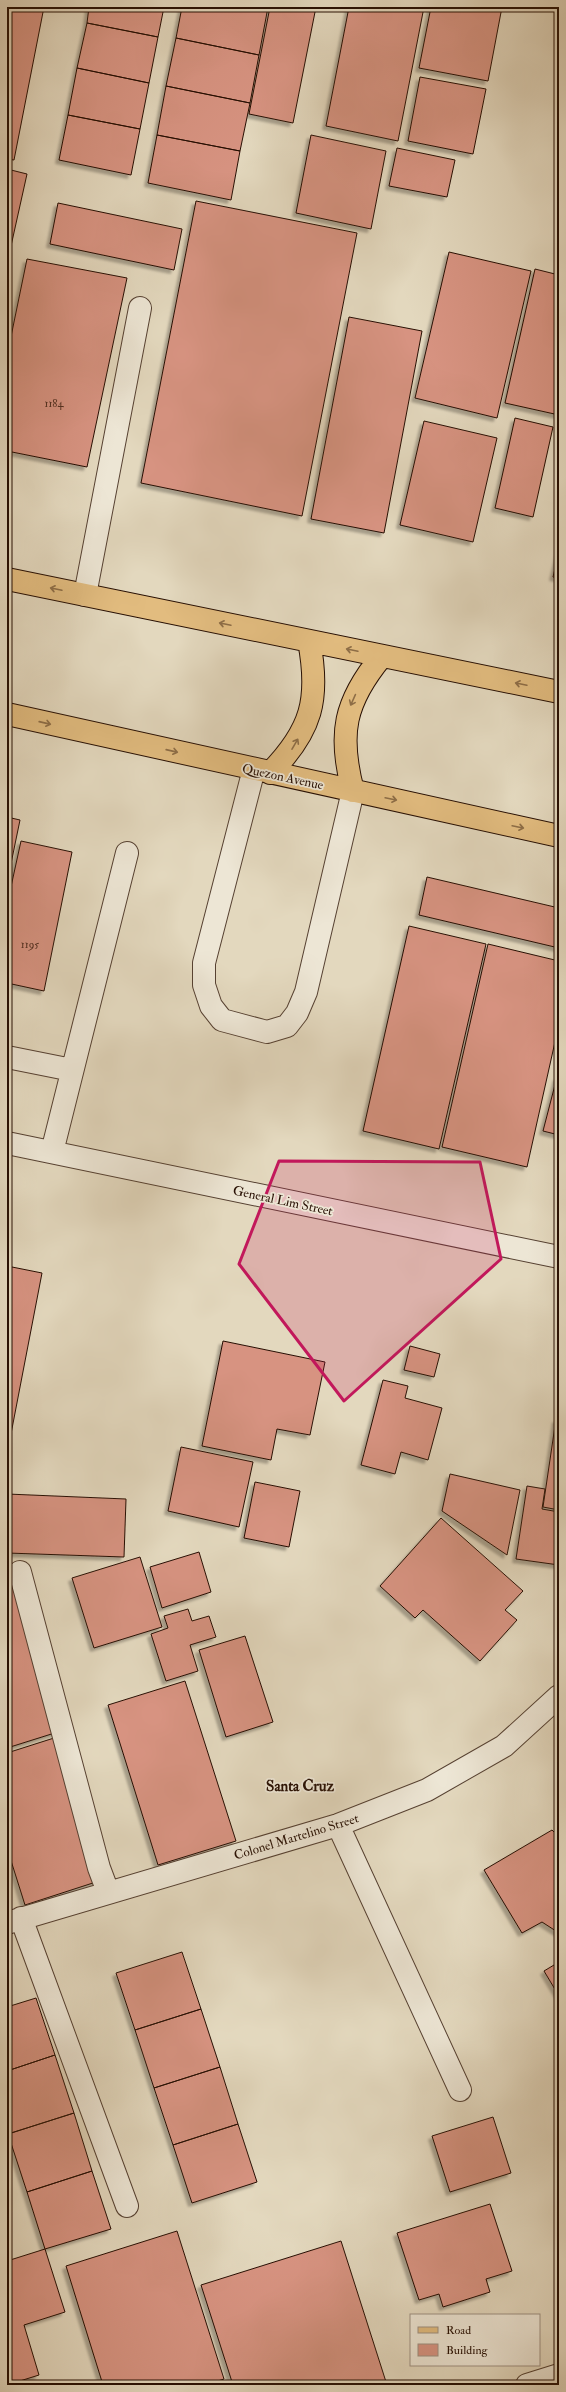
<svg xmlns="http://www.w3.org/2000/svg" width="566" height="2392" font-family="'IM FELL Double Pica',serif">
	<style>
		.building { fill: #d79381; stroke: #270f03; filter: url(#shadow) }
		.lines { fill: none; stroke-linecap: round; stroke-linejoin: round }
		.minor-casing { stroke: #564132; stroke-width: 24 }
		.major-casing { stroke: #270f03; stroke-width: 24 }
		.minor { stroke: #ede6d5; stroke-width: 22 }
		.major { stroke: #e2bc7f; stroke-width: 22 }
		.oneway { stroke: #8e6e47 }
		.marked { fill: #c2185b; fill-opacity: 0.2; stroke: #c2185b; stroke-width: 3; stroke-linejoin: round }
		.labels { text-anchor: middle; stroke-width: 3.5; stroke-linejoin: round; paint-order: stroke }
		.number-label { font-size: 11px; fill: #533022 }
		.street-label { font-size: 13px; fill: #270f03; stroke: #ede6d5 }
		.quarter-label { font-size: 15px; font-weight: bold; fill: #270f03; stroke: #ede6d5 }
	</style>
	<defs>
		<filter id="shadow"><feDropShadow dx="-3.5" dy="3.5" stdDeviation="1" flood-color="#0004"/></filter>
	</defs>
	<rect width="100%" height="100%" fill="#e3d8be"/>
	<filter id="stains"><feTurbulence type="fractalNoise" baseFrequency=".005" numOctaves="4"/><feColorMatrix values="0 0 0 0 .2 0 0 0 0 .09 0 0 0 0 .02 0 0 0 .5 -.17"/></filter>
	<radialGradient id="worn" r=".72"><stop offset=".6" stop-color="#630" stop-opacity="0"/><stop offset="1" stop-color="#630" stop-opacity=".3"/></radialGradient>
	<path class="building" d="M 7,7 L 44,7 L 14,160 L 7,159 Z
		M 89,7 L 164,7 L 158,37 L 87,23 Z
		M 182,7 L 268,7 L 259,55 L 176,38 Z
		M 270,7 L 316,7 L 293,123 L 249,114 Z
		M 349,7 L 424,7 L 398,141 L 326,126 Z
		M 431,7 L 502,7 L 488,81 L 419,68 Z
		M 87,23 L 158,37 L 149,83 L 77,68 Z
		M 176,38 L 259,55 L 250,103 L 166,86 Z
		M 77,68 L 149,83 L 140,129 L 68,115 Z
		M 420,77 L 486,89 L 473,154 L 408,141 Z
		M 166,86 L 250,103 L 240,151 L 157,135 Z
		M 68,115 L 140,129 L 131,175 L 59,160 Z
		M 157,135 L 240,151 L 231,200 L 148,183 Z
		M 311,135 L 386,151 L 371,229 L 296,213 Z
		M 397,148 L 455,160 L 447,197 L 389,186 Z
		M 7,169 L 27,174 L 7,264 Z
		M 196,201 L 357,233 L 302,516 L 141,483 Z
		M 58,203 L 182,229 L 174,270 L 50,244 Z
		M 449,252 L 531,271 L 497,418 L 415,398 Z
		M 27,259 L 127,278 L 87,467 L 7,451 L 7,356 Z
		M 535,269 L 559,275 L 559,415 L 505,403 Z
		M 349,317 L 422,331 L 384,533 L 311,519 Z
		M 515,418 L 553,427 L 533,517 L 495,508 Z
		M 424,421 L 497,438 L 473,542 L 400,525 Z
		M 559,552 L 559,578 L 553,577 Z
		M 7,817 L 20,820 L 7,883 Z
		M 21,841 L 72,852 L 44,991 L 7,983 L 7,905 Z
		M 427,877 L 559,908 L 559,948 L 419,915 Z
		M 409,926 L 486,944 L 439,1149 L 363,1131 Z
		M 488,944 L 559,961 L 559,1024 L 527,1167 L 442,1147 Z
		M 557,1077 L 559,1078 L 559,1135 L 543,1131 Z
		M 7,1266 L 42,1273 L 10,1439 L 7,1439 Z
		M 223,1341 L 325,1362 L 310,1435 L 277,1429 L 271,1460 L 202,1446 Z
		M 410,1346 L 440,1354 L 434,1377 L 404,1370 Z
		M 383,1380 L 408,1386 L 405,1398 L 442,1408 L 428,1460 L 401,1452 L 395,1474 L 361,1465 Z
		M 556,1419 L 559,1420 L 559,1510 L 543,1507 Z
		M 181,1447 L 253,1462 L 239,1527 L 168,1511 Z
		M 450,1474 L 520,1490 L 507,1555 L 442,1511 Z
		M 255,1482 L 300,1491 L 289,1547 L 244,1538 Z
		M 527,1486 L 545,1489 L 542,1509 L 559,1512 L 559,1565 L 516,1559 Z
		M 7,1494 L 126,1499 L 124,1557 L 7,1553 Z
		M 441,1518 L 523,1591 L 505,1610 L 517,1620 L 480,1661 L 423,1610 L 415,1618 L 380,1586 Z
		M 199,1552 L 211,1592 L 162,1608 L 150,1567 Z
		M 140,1557 L 162,1627 L 94,1648 L 72,1578 Z
		M 14,1582 L 61,1731 L 7,1748 L 7,1585 Z
		M 188,1609 L 192,1621 L 209,1616 L 216,1637 L 190,1645 L 198,1671 L 166,1681 L 151,1634 L 168,1628 L 164,1616 Z
		M 245,1636 L 273,1722 L 226,1737 L 199,1650 Z
		M 185,1681 L 236,1841 L 158,1865 L 108,1705 Z
		M 54,1738 L 99,1881 L 25,1905 L 7,1848 L 7,1753 Z
		M 552,1830 L 559,1837 L 559,1933 L 542,1922 L 522,1933 L 484,1870 Z
		M 182,1952 L 201,2009 L 135,2030 L 116,1973 Z
		M 559,1962 L 559,1996 L 544,1971 Z
		M 36,1998 L 55,2055 L 7,2071 L 7,2007 Z
		M 201,2009 L 220,2067 L 154,2088 L 135,2030 Z
		M 55,2055 L 74,2113 L 8,2134 L 7,2071 Z
		M 220,2067 L 238,2124 L 173,2145 L 154,2088 Z
		M 74,2113 L 92,2171 L 27,2192 L 8,2134 Z
		M 493,2117 L 511,2173 L 450,2192 L 432,2136 Z
		M 238,2124 L 257,2182 L 192,2203 L 173,2145 Z
		M 92,2171 L 111,2229 L 45,2249 L 27,2192 Z
		M 490,2204 L 512,2271 L 486,2279 L 490,2292 L 443,2307 L 439,2294 L 419,2300 L 397,2233 Z
		M 177,2231 L 224,2379 L 205,2385 L 103,2385 L 66,2266 Z
		M 341,2241 L 387,2385 L 233,2385 L 201,2285 Z
		M 45,2249 L 65,2312 L 24,2325 L 39,2375 L 7,2385 L 7,2261 Z"/>
	<g class="lines">
		<defs>
			<path id="minor" d="M 85,595 L 140,308
				M 254,769 L 204,963 L 204,985 L 211,1006 L 222,1020 L 267,1032 L 287,1026 L 297,1013 L 306,992 L 353,791
				M 7,1057 L 72,1070
				M 7,1143 L 559,1257
				M 52,1152 L 127,853
				M 20,1572 L 99,1868 L 108,1892
				M 338,1825 L 460,2090
				M 21,1918 L 127,2206
				M 7,1923 L 338,1825 L 427,1790 L 504,1746 L 559,1696
				M 527,2385 L 559,2375"/>
			<path id="major" d="M 7,579 L 559,692
				M 7,714 L 559,836
				M 270,773 C 312,730 320,699 309,641
				M 353,791 C 338,734 344,702 382,656"/>
		</defs>
		<use href="#minor" class="minor-casing"/>
		<use href="#major" class="major-casing"/>
		<use href="#minor" class="minor"/>
		<use href="#major" class="major"/>
	</g>
	<defs><path id="oneway-shaft" d="M-6 0H5M1.5-3L5.5 0L1.5 3" fill="none" stroke-width="1.6" stroke-linecap="round" stroke-linejoin="round"/></defs>
	<g class="oneway">
		<use href="#oneway-shaft" transform="translate(56 589) rotate(-168)"/>
		<use href="#oneway-shaft" transform="translate(225 624) rotate(-168)"/>
		<use href="#oneway-shaft" transform="translate(352 650) rotate(-168)"/>
		<use href="#oneway-shaft" transform="translate(521 684) rotate(-168)"/>
		<use href="#oneway-shaft" transform="translate(353 700) rotate(114)"/>
		<use href="#oneway-shaft" transform="translate(45 723) rotate(13)"/>
		<use href="#oneway-shaft" transform="translate(295 744) rotate(-60)"/>
		<use href="#oneway-shaft" transform="translate(172 751) rotate(13)"/>
		<use href="#oneway-shaft" transform="translate(391 799) rotate(12)"/>
		<use href="#oneway-shaft" transform="translate(518 827) rotate(12)"/>
	</g>
	<path class="marked" d="M 279,1161 L 480,1162 L 501,1259 L 344,1401 L 239,1264 Z"/>
	<g class="labels">
		<g class="number-label">
			<text x="54" y="407">1184</text>
			<text x="30" y="948">1195</text>
		</g>
		<g class="street-label">
			<text transform="translate(283 776) rotate(12)" y="5">Quezon Avenue</text>
			<text transform="translate(283 1200) rotate(12)" y="5">General Lim Street</text>
			<text transform="translate(296 1836) rotate(-17)" y="5">Colonel Martelino Street</text>
		</g>
		<g class="quarter-label">
			<text x="300" y="1791">Santa Cruz</text>
		</g>
	</g>
	<rect width="566" height="2392" fill="none" stroke="#e3d8be" stroke-width="24"/>
	<rect x="8" y="8" width="550" height="2376" fill="none" stroke="#270f03" stroke-width="2"/>
	<rect x="12" y="12" width="542" height="2368" fill="none" stroke="#270f03"/>
	<rect x="410" y="2314" width="130" height="52" fill="#ede6d5" stroke="#9e9081"/>
	<rect x="418" y="2327" width="20" height="6" fill="#e2bc7f" stroke="#9e9081"/>
	<text x="446" y="2334" font-size="12" fill="#270f03">Road</text>
	<rect x="418" y="2344" width="20" height="12" fill="#d79381" stroke="#9e9081"/>
	<text x="446" y="2354" font-size="12" fill="#270f03">Building</text>
	<rect width="100%" height="100%" filter="url(#stains)"/>
	<rect width="100%" height="100%" fill="url(#worn)"/>
</svg>
